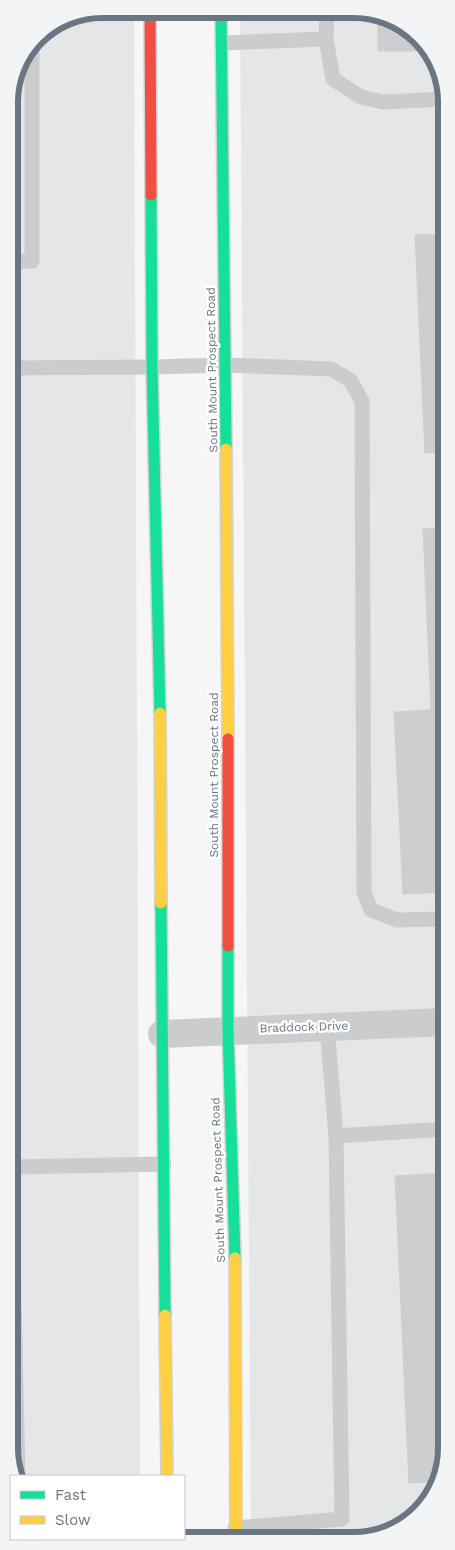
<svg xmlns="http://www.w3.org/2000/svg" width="455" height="1550" font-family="'Work Sans',sans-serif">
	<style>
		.built { fill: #e5e6e7 }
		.building { fill: #cdcecf; stroke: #e6e6e6 }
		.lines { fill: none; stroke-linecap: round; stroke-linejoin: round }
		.fast-casing { stroke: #d2d3d3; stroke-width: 14 }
		.slow-casing { stroke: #d2d3d3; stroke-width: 14 }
		.jam-casing { stroke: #d2d3d3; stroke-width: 14 }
		.lane { stroke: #cbcccd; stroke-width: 15 }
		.street { stroke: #cbcccd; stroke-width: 28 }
		.fast { stroke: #16e098; stroke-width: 11 }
		.slow { stroke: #ffcf43; stroke-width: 11 }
		.jam { stroke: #f24e42; stroke-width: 11 }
		.labels { text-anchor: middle; stroke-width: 5; stroke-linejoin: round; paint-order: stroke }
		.street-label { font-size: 12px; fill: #6a7682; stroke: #fff }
		.rim { fill: none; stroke: #6a7682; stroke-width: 6 }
	</style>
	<rect width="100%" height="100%" fill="#f6f6f6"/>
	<path class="built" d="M 102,9 L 134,9 L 140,1476 L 16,1476 L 10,1466 L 9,96 L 36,36 L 66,16 Z
		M 240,10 L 372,11 L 419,36 L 445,84 L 446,1454 L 423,1510 L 371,1540 L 251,1539 Z"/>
	<path class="building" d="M 377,13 L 419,36 L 427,52 L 377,52 Z
		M 445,233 L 445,453 L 424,454 L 414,234 Z
		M 445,527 L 445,893 L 402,895 L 393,711 L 430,709 L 422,528 Z
		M 446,1172 L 446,1454 L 434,1483 L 408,1484 L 394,1175 Z"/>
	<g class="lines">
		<defs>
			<path id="fast" d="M 221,10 L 226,449
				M 151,195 L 152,367 L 160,713
				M 161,903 L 165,1315
				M 228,946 L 228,1031 L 235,1258"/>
			<path id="slow" d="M 226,449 L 228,739
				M 160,713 L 161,903
				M 235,1258 L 236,1539
				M 165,1315 L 167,1476"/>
			<path id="jam" d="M 150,9 L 151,195
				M 228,739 L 228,946"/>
		</defs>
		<use href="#fast" class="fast-casing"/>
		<use href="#slow" class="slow-casing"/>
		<use href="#jam" class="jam-casing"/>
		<path class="lane" d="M 326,39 L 333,79 L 361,97 L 383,102 L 445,99
			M 222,43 L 326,39 L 327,10
			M 9,262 L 32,261 L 32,45
			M 9,368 L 152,367 L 226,365 L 331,369 L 350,380 L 362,401 L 364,892 L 371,910 L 397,920 L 445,919
			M 10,1004 L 11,1167 L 18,1476
			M 327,1026 L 336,1136 L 446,1129
			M 11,1167 L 164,1164
			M 235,1528 L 342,1519 L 336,1136"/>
		<path class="street" d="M 162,1034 L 446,1022"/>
		<use href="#fast" class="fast"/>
		<use href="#slow" class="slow"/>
		<use href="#jam" class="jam"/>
	</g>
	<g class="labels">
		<g class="street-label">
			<text transform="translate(212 370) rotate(-91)" y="4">South Mount Prospect Road</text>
			<text transform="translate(214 775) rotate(-90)" y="4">South Mount Prospect Road</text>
			<text transform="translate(304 1027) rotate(-2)" y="4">Braddock Drive</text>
			<text transform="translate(218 1180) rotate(-92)" y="4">South Mount Prospect Road</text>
		</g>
	</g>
	<path d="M0 0H455V1550H0ZM102 18H354A84 84 0 0 1 438 102V1448A84 84 0 0 1 354 1532H102A84 84 0 0 1 18 1448V102A84 84 0 0 1 102 18Z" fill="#f3f4f5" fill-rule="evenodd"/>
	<path class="rim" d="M102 18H354A84 84 0 0 1 438 102V1448A84 84 0 0 1 354 1532H102A84 84 0 0 1 18 1448V102A84 84 0 0 1 102 18Z"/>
	<rect x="10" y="1475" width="175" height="65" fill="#ffffff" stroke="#c3c8cd"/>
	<rect x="20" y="1491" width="25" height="8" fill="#16e098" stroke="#c3c8cd"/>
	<text x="55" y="1500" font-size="15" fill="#6a7682">Fast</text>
	<rect x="20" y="1516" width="25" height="8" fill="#ffcf43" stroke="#c3c8cd"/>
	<text x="55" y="1525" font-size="15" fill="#6a7682">Slow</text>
</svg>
